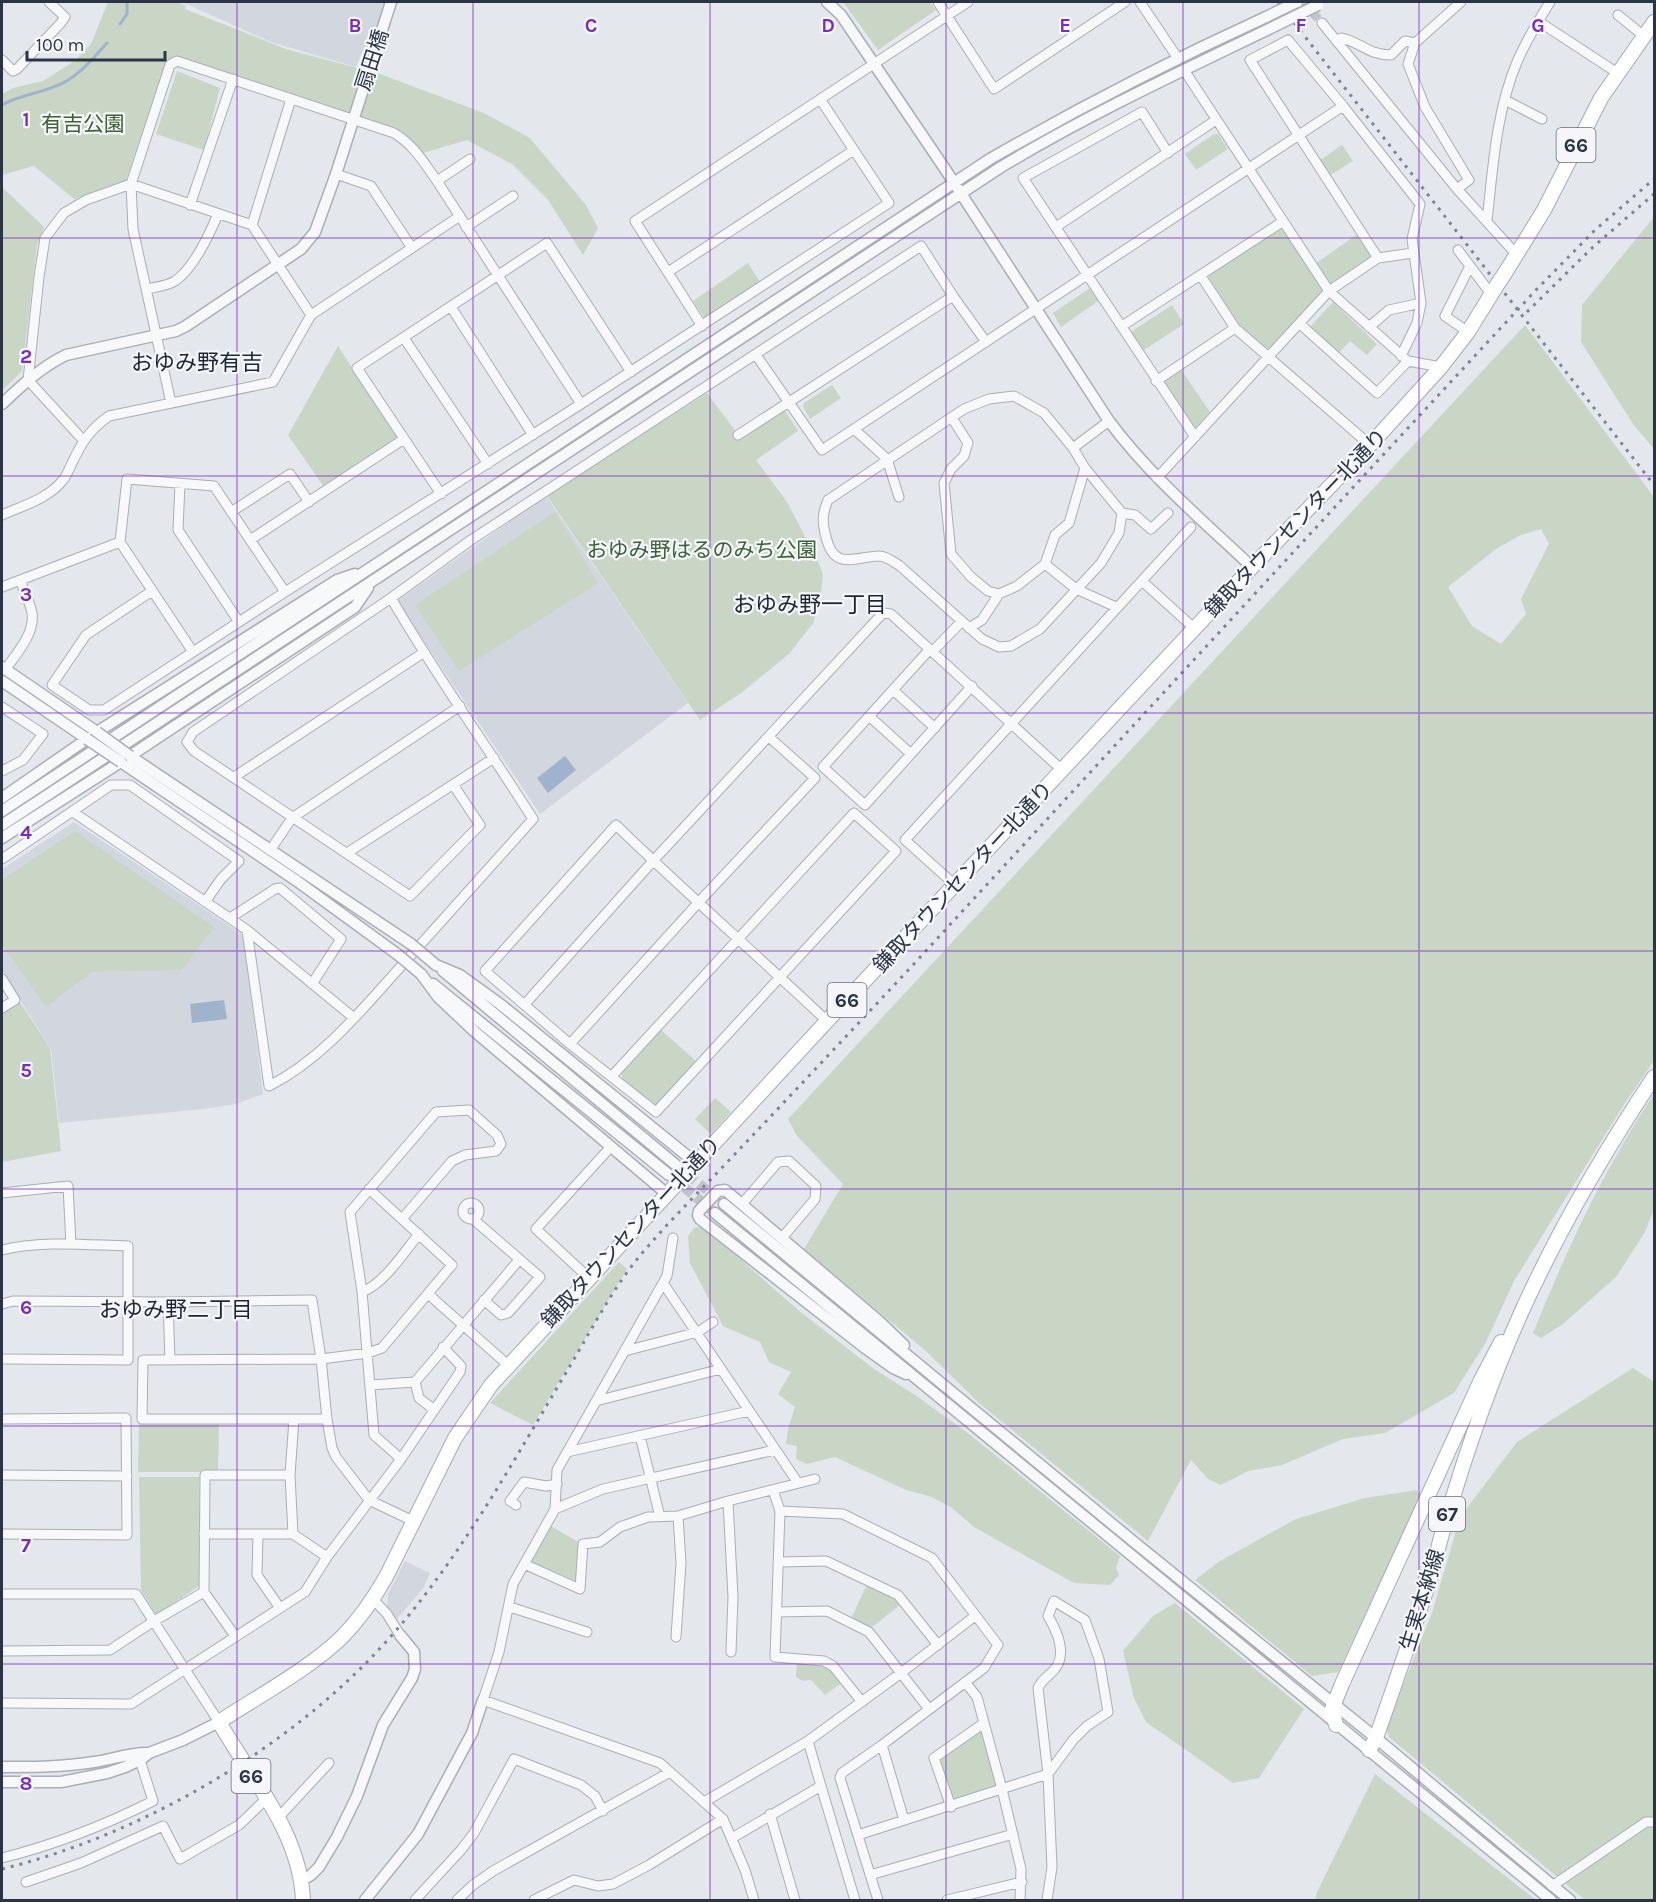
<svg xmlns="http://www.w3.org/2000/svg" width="1656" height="1902" font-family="Karla,'Noto Sans JP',sans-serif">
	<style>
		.built { fill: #d2d6de }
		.green { fill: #c9d6c5; fill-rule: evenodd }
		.water { fill: #9fb4cc }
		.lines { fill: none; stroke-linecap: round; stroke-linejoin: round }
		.stream { stroke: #9fb4cc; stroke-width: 3 }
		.minor-tunnel { stroke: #bfc3cb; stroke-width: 9; stroke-dasharray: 9 4.5; stroke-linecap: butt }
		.tertiary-tunnel { stroke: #bfc3cb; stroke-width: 10; stroke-dasharray: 10 5; stroke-linecap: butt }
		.minor-casing { stroke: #a9aeb7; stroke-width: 11 }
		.tertiary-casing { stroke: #a9aeb7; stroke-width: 13 }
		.primary-casing { stroke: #a3abb8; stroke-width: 16 }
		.minor { stroke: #f7f8fa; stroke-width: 9 }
		.tertiary { stroke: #f7f8fa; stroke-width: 10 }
		.primary { stroke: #fff; stroke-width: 14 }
		.rail { stroke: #7d8696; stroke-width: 3; stroke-dasharray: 3 6; stroke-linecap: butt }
		.tertiary-bridge-casing { stroke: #a9aeb7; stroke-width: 13; stroke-linecap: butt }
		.primary-bridge-casing { stroke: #a3abb8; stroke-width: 16; stroke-linecap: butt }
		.tertiary-bridge { stroke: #f7f8fa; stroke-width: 10 }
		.primary-bridge { stroke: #fff; stroke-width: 14 }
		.grid { fill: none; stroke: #7b2cbf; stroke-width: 1.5; stroke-opacity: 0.55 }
		.labels { text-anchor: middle; stroke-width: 4.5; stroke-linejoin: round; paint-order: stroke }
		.shield { fill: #f4f6f9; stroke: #676e7b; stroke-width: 1.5 }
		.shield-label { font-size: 20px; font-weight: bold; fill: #2b3445 }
		.street-label { font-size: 21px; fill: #2b3445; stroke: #f4f6f9 }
		.park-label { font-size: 21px; fill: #3f6138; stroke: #f4f6f9 }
		.neighbourhood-label { font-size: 22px; fill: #1d2536; stroke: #f4f6f9 }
		.grid-label { font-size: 20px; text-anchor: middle; font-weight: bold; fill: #7b2cbf; stroke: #f4f6f9; stroke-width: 4.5; stroke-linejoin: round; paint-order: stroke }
	</style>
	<rect width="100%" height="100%" fill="#e4e7ec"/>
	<path class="built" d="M 182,2 L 385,2 L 367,54 L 362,52 L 356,67 L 271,42 Z
		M 546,496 L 688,703 L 540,814 L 397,601 Z
		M 74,822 L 243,935 L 263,1094 L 236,1104 L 203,1109 L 59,1123 L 51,1049 L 2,971 L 2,869 Z
		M 405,1561 L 430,1573 L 424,1587 L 397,1619 L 387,1609 L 388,1594 Z"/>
	<path class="green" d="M 108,2 L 177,2 L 186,6 L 185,9 L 286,49 L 380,74 L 484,113 L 530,138 L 586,205 L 598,228 L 583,255 L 548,200 L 512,164 L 467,140 L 423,153 L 402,131 L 181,57 L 166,63 L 126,180 L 74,199 L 34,166 L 2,175 L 2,94 L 13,88 L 43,81 L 76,60 L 91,44 Z
		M 843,2 L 930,2 L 936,10 L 878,50 Z
		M 177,71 L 220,88 L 204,150 L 156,134 Z
		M 1214,134 L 1218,134 L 1228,149 L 1196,170 L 1185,154 Z
		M 1342,145 L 1353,161 L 1329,176 L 1319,161 Z
		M 2,187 L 44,227 L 37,245 L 22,371 L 4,389 L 2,388 Z
		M 1654,217 L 1654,449 L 1633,424 L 1581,342 L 1582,305 Z
		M 1281,227 L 1322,289 L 1322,292 L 1270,348 L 1266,348 L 1239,325 L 1208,276 Z
		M 1356,235 L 1370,254 L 1371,259 L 1333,283 L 1328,283 L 1315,264 Z
		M 748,263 L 762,285 L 707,321 L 693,301 Z
		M 1090,288 L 1098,301 L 1061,327 L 1053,313 Z
		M 1333,302 L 1377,344 L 1367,355 L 1350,341 L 1338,354 L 1309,328 Z
		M 1172,305 L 1184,324 L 1144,350 L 1131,332 Z
		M 1525,325 L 1654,497 L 1654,1061 L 1625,1103 L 1514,1281 L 1486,1342 L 1454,1393 L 1385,1433 L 1343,1439 L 1282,1465 L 1248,1471 L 1221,1485 L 1208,1479 L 1191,1460 L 1148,1541 L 979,1403 L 927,1352 L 804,1249 L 843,1184 L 797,1136 L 788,1119 ZM 1541,529 L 1549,544 L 1521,599 L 1526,614 L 1501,644 L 1472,626 L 1448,587 L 1496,549 L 1521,535 Z
		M 338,346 L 398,439 L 324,487 L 288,435 Z
		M 1180,368 L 1210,412 L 1196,427 L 1192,428 L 1163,382 L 1164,378 Z
		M 832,385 L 841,398 L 810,419 L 803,407 L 804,403 Z
		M 707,393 L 740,437 L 784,409 L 798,431 L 756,460 L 787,502 L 819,563 L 823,575 L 820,602 L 813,623 L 789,654 L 741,693 L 700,720 L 547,496 Z
		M 555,512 L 598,583 L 459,671 L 415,605 Z
		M 75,831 L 214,927 L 182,970 L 92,972 L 46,1007 L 2,945 L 2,880 Z
		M 20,1002 L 50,1048 L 61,1151 L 2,1162 L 2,1013 Z
		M 661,1030 L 696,1061 L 658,1104 L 653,1105 L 622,1079 L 622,1073 Z
		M 1654,1094 L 1654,1209 L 1645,1232 L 1616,1277 L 1563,1324 L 1541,1338 L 1533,1333 C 1567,1249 1604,1169 1654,1094 Z
		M 715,1098 L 731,1112 L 711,1134 L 695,1119 Z
		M 703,1226 L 798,1310 L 874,1369 L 915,1395 L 969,1434 L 1120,1556 L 1116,1568 L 1119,1575 L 1110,1585 L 1074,1583 L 974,1527 L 952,1508 L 932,1497 L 906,1490 L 835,1457 L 807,1464 L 796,1459 L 797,1446 L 786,1444 L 788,1429 L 795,1407 L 778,1394 L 791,1372 L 769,1362 L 760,1342 L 723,1326 L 690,1263 L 688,1236 L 694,1228 Z
		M 619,1262 L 627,1269 L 533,1425 L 490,1403 Z
		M 1633,1368 L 1654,1382 L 1654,1900 L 1585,1900 L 1389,1737 L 1386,1727 L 1432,1613 L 1460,1517 L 1517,1442 Z
		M 139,1424 L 219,1424 L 218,1472 L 138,1472 Z
		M 139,1477 L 199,1477 L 199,1586 L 158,1614 L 155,1613 L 141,1590 Z
		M 1417,1490 L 1421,1496 L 1338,1672 L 1312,1676 L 1195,1580 L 1220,1561 L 1296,1519 L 1365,1498 Z
		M 551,1526 L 578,1542 L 577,1581 L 531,1562 Z
		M 867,1584 L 896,1598 L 901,1604 L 871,1628 L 851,1619 Z
		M 1175,1603 L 1304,1709 L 1259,1778 L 1233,1783 L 1146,1722 L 1134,1698 L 1123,1651 L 1153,1616 Z
		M 797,1662 L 827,1665 L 843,1682 L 825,1695 L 811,1680 L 803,1681 L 796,1677 Z
		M 979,1729 L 984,1731 L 997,1787 L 953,1802 L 940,1760 Z
		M 1375,1774 L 1536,1900 L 1315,1900 L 1317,1892 Z"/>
	<path class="water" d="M 565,756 L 576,770 L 548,793 L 537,778 Z
		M 224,1000 L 227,1019 L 192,1023 L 190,1004 Z"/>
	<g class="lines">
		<path class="stream" d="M 120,24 L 127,14 L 127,2
			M 2,105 C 19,95 38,94 56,86 C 78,78 92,59 107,43"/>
		<path class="minor-tunnel" d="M 1303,2 L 1322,23"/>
		<path class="tertiary-tunnel" d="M 676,1165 L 724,1204
			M 673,1178 L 715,1213"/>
		<defs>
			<path id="minor" d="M 938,2 L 994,89 L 1125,2
				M 1140,2 L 1177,57
				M 1618,15 L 1645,37
				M 1538,21 L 1619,74
				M 1322,23 L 1457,189 L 1517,255
				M 1337,42 L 1341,38 C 1361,42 1368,55 1391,55 L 1405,41 L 1415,43 L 1461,2
				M 1415,43 L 1408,64 L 1425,107 L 1469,180 L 1457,189
				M 2,60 L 13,71 L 17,69 L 60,24 L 65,17 L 49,2
				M 1184,70 L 1329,291 L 1408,361 L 1441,367
				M 1505,100 L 1542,119
				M 1168,153 L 1142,112 L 1023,178 L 1195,437
				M 336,174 L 371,186 L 412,248
				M 437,181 L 470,159
				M 190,205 L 233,79
				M 1487,221 C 1493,167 1496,112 1517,62 C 1526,41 1538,21 1550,2
				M 252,225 L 291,99
				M 466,227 L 513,196
				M 1056,227 L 1216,120
				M 1458,250 L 1491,294
				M 1378,258 L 1250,60 L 1288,40 L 1343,106 L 1420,204 L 1412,239 L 1421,303 L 1417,323 L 1401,356
				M 668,272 L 854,150
				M 1201,276 L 1235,328 L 1370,445
				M 147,289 C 156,287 167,286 175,281 C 193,269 210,233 218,214
				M 953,296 L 986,342
				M 451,307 L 533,435
				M 1300,324 L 1377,393 L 1408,361
				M 702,326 L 635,221 L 968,2
				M 1122,326 L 1282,222
				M 1369,327 L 1389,310 L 1421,303
				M 1468,332 L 1445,316 L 1470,266
				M 404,338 L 488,464
				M 756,355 L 822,450 L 1343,106
				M 1156,381 L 1235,328
				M 1014,396 L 1044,413 L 1073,448 L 1085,468 L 1122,513 L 1119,533 L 1101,563 L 1040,629 L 1011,646 L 999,647 L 982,639 L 900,566 C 894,562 886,556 879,556 C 854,557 834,571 826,537 C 822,522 822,514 828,500 L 964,409 L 989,399 Z
				M 171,403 L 133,229 L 131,184 L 170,65 L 177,61 L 394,133 C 414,145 424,163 437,181 L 581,404
				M 952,418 L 968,443 L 964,456 L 951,469 L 944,483 L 951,554 L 971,577 L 988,591 L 999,594 L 1017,586 L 1045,564 L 1055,535 L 1069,523 L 1085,468
				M 854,429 L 887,459 L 899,497
				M 83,440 L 28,380 L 39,277 L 45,238 L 64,213 L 86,200 L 131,184 L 252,225 L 311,315
				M 1073,448 L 1109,421
				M 1157,478 L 1329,291 L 1378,258 L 1413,253
				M 180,484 L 178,530 L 239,622
				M 441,494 L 357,368 L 547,243 L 631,372
				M 231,512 L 290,474 L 309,502
				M 1122,513 L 1135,515 L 1151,529 L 1168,513
				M 2,515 C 22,506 48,499 63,480 C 68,474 70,466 74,459 C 83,440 92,428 109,416 L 273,382 L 311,315 L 460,216
				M 250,540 L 404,439
				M 1045,564 L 1076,589 L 1116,607
				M 1142,581 L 1195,629
				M 2,587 L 120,542
				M 152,591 L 86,635 L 52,685 L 89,710 L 104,710 L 285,592 L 581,404 L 889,203 L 820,99
				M 391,598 L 193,732 L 187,742 L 194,751 L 410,896 L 480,825 L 454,786
				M 969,628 L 982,620 L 999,594
				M 930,649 L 823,767 L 865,805 L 972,686
				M 933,651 L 962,621
				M 193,652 L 120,542 L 127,479 L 214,486 L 285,592
				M 5,670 C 16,654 35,634 32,613 C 30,602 24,591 20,580
				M 893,690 L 935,728
				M 2,707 L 43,734 L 23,760 L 2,771
				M 869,716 L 911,754
				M 234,777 L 423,653
				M 73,812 L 247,930 L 354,1018
				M 271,849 L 292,818 L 460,706
				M 347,853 L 494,758
				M 2,859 L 111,785 L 130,785 L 239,861 L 221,879 L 205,902
				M 955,885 L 905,840 L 1191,527
				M 230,918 L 275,889 L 280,888 L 341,939 L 312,984
				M 247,930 L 269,1086 C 324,1058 363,1008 404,963 C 447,915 490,867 533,819 C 486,745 435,674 391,598 L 471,540 L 921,246 L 953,296 L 738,435
				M 2,979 L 15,1000 L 2,1008
				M 525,1004 L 653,861 L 883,613 L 891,614 L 1062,770
				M 570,1044 L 698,903 L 815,778 L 769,737
				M 612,1076 L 854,813 L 896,851 L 656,1112 L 570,1044 L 485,971 L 616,825 C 685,892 757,955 827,1021
				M 2,1193 L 68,1186 L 71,1244
				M463 1211a8 8 0 1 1 16 0a8 8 0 1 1-16 0Z
				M 742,1204 L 778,1162 L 789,1161 L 816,1186 L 815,1199 L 782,1238
				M 473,1219 L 540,1277 L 508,1313 L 501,1315 L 484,1300
				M 673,1238 L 667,1276 L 557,1470 L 555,1509 L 513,1584 L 499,1652 L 483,1700 L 660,1763 L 723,1819 L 745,1870 L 754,1900
				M 2,1250 C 42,1240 87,1245 128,1246 L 128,1360 L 2,1359
				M 589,1278 L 536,1229 L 607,1151
				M 663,1283 L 798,1483
				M 362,1292 C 384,1284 404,1252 419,1234
				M 428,1294 L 509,1366
				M 168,1302 L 170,1360
				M 2,1304 L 13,1301 L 168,1302 L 312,1300 L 321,1359 L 327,1419 L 332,1448 L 336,1457 L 369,1500 L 413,1521
				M 625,1351 L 698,1332 L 713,1322
				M 415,1382 L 419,1398 L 433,1409
				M 370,1385 L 415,1382 L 519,1260
				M 596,1401 L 721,1369
				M 2,1419 L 126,1418 L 127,1535 L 2,1534
				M 294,1419 L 290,1475 L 293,1534 L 327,1557
				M 327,1419 L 142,1419 L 143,1360 L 321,1359 L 368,1353 L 382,1348 L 452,1265 L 369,1189
				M 640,1436 L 660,1517
				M 567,1452 L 749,1411
				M 401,1459 L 374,1435 L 362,1292 L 350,1212 L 436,1112 L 469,1110 L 497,1135 L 501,1144 L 496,1151 L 465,1155 L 452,1161 L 402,1219
				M 2,1475 L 127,1476
				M 773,1490 L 780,1511 L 775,1657 L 824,1661 L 833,1666 L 862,1702
				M 728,1501 L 733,1597 L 731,1652
				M 516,1505 L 510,1501 L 524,1482 L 546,1486 L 557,1484
				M 555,1509 L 603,1489 L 775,1450
				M 780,1511 L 843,1514 L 932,1558 L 998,1645 L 984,1668 L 882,1745 L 842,1773 L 840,1778 L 878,1900
				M 204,1534 L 293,1534
				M 258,1535 L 257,1575 L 280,1608
				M 779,1562 L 826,1561 L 898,1595 L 938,1645
				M 524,1564 L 580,1589 L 583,1544 L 600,1542 L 620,1527 L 648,1517 L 678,1516 L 728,1501 L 815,1479
				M 204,1592 L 235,1636
				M 2,1594 L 136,1594 L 219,1722
				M 373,1599 L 387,1614 L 400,1635
				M 510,1607 L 587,1632
				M 777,1612 L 827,1611 L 869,1632 L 929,1709
				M 676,1637 L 681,1563 L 678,1516
				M 2,1651 L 110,1650 L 154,1621 L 204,1592 L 205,1475 L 290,1475
				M 965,1682 L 977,1697 L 1002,1789 L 1021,1869 L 1020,1900
				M 2,1703 L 131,1704 L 305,1592 L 327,1557 L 401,1459 L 460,1372 L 461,1366 L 443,1347
				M 808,1741 L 821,1786
				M 882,1745 L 904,1820
				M 704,1802 L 808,1741 L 901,1673 L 975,1616
				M 951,1807 L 934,1758 L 984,1723
				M 770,1814 L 795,1900
				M 278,1818 L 329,1763
				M 858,1835 L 1048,1774 L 1073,1740 L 1087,1726 L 1108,1712 L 1099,1659 L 1085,1620 L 1054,1601 L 1048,1616 C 1057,1631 1068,1654 1054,1670 C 1048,1677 1042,1679 1038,1688 L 1048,1774 L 1052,1867 L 1047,1900
				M 732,1838 L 821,1786 L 855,1900
				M 2,1858 C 54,1845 105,1825 153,1801 L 140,1760
				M 870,1875 L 1013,1834
				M 26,1882 L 81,1863 L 163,1826 L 180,1859 L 239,1825 L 266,1799
				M 1552,1886 L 1646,1822 L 1654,1822
				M 415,1900 L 461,1850 L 474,1833 L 514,1759 L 581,1785 L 595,1796 L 603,1811
				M 457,1900 L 473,1885 L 493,1871 L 670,1772
				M 534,1900 L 574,1880 L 598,1886 L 613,1884 L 649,1865 L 723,1819
				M 947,1900 L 1022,1882"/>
			<path id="tertiary" d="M 827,2 L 841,15 L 947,172 L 1109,421 C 1150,476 1202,520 1252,567
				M 2,404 C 21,386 41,367 66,355 L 176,331 L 186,326 L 301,249 L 315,232 L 336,174 L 391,2
				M 2,667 L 97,732
				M 2,681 L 87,739
				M 130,756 L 411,944
				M 121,762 L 297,881 L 397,954
				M 2,798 L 97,732 L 337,580 L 355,574
				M 2,811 L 990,159 C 1080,107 1172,60 1266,17
				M 2,825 L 1001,167 C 1089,114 1182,71 1275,26
				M 2,838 L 130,756 L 355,607 L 368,588
				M 436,965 L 460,975 L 500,1004 L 696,1163
				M 443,971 L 676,1165
				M 421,974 L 438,997 L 474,1031 L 667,1194
				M 433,984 L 669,1175
				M 724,1204 L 1134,1542 L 1376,1738 L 1570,1900
				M 715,1213 L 1551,1900
				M 904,1345 L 879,1321 L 725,1190 L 718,1191 L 699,1211 L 698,1215 L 700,1219 L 865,1348 L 893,1368 L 906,1374
				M 2,1767 C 33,1767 63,1767 94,1762 C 112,1760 130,1752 149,1753
				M 2,1782 L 61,1782 L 107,1773 L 125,1767 L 140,1760 L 149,1753 L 183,1740 L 219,1722
				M 301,1881 L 311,1875 L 319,1867 L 337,1837 L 357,1796 L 383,1725 L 412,1678 L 415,1669 L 414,1652 L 400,1635
				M 365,1900 L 418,1834 L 472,1733 L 483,1700"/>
			<path id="primary" d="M 1505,273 L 1544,210 L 1601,98 L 1654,22
				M 1336,1725 L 1332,1709 L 1342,1684 L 1481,1380 L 1501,1342
				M 1369,1750 L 1376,1738 C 1395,1684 1414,1630 1431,1575 C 1437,1555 1441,1534 1448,1514 C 1468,1446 1492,1378 1521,1313 C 1558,1231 1604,1152 1654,1077
				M 303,1900 C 300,1832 251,1778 219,1722 C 258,1696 308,1670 342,1637 C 360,1619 374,1598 386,1577 L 455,1438 L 491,1385 L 827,1021 L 1252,567 L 1370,445 L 1441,367 L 1468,332 L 1497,285"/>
		</defs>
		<use href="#minor" class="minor-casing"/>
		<use href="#tertiary" class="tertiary-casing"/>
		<use href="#primary" class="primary-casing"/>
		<use href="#minor" class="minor"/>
		<use href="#tertiary" class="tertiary"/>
		<use href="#primary" class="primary"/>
		<path class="rail" d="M 1278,2 L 1654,485
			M 1527,312 L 1593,247 L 1654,194
			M 2,1869 C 133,1837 273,1758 368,1661 C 452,1575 509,1468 570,1366 C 593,1327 614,1286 643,1252 C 672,1218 704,1187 735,1154 C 794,1092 853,1029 912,966 C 1119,741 1327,515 1536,290 L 1595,230 L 1654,179"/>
		<defs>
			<path id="tertiary-bridge" d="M 1266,17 L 1297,2
				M 1275,26 L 1318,5
				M 97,732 L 130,756
				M 87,739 L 121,762
				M 411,944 L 436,965
				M 397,954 L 421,974"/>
			<path id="primary-bridge" d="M 1497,285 L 1505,273"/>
		</defs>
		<use href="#tertiary-bridge" class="tertiary-bridge-casing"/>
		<use href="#primary-bridge" class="primary-bridge-casing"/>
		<use href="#tertiary-bridge" class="tertiary-bridge"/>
		<use href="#primary-bridge" class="primary-bridge"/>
	</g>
	<path class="grid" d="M 237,2 L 237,1900M 473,2 L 473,1900M 710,2 L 710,1900M 946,2 L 946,1900M 1183,2 L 1183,1900M 1419,2 L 1419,1900M 2,238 L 1654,238M 2,476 L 1654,476M 2,713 L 1654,713M 2,951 L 1654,951M 2,1189 L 1654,1189M 2,1426 L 1654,1426M 2,1664 L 1654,1664"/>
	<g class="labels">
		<g class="shield">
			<rect x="1556.5" y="128" width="39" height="34" rx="4.5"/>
			<rect x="827.5" y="983" width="39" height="34" rx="4.5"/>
			<rect x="1429" y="1497" width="36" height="34" rx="4.5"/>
			<rect x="231.5" y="1759" width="39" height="34" rx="4.5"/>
		</g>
		<g class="shield-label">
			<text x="1576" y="152">66</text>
			<text x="847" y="1007">66</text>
			<text x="1447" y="1521">67</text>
			<text x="251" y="1783">66</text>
		</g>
		<g class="street-label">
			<text transform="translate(372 60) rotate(-72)" y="7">扇田橋</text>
			<text transform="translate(1296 523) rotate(-46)" y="7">鎌取タウンセンター北通り</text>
			<text transform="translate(963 877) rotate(-47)" y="7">鎌取タウンセンター北通り</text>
			<text transform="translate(631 1232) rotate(-47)" y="7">鎌取タウンセンター北通り</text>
			<text transform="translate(1422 1600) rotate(-73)" y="7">生実本納線</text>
		</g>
		<g class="park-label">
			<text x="83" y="131">有吉公園</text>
			<text x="702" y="557">おゆみ野はるのみち公園</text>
		</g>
		<g class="neighbourhood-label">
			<text x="197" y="370">おゆみ野有吉</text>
			<text x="810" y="612">おゆみ野一丁目</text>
			<text x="176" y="1317">おゆみ野二丁目</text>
		</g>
	</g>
	<g class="grid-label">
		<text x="355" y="32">B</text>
		<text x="591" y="32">C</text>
		<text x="828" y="32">D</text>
		<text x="1065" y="32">E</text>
		<text x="1301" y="32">F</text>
		<text x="1538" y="32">G</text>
		<text x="26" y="126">1</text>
		<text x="26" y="363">2</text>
		<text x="26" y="601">3</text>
		<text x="26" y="839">4</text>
		<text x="26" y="1077">5</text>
		<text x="26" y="1314">6</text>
		<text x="26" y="1552">7</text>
		<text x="26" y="1790">8</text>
	</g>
	<rect width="1656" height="1902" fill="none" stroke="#2b3445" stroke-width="6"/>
	<path d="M27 51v9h138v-9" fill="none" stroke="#2b3445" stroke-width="3"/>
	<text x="36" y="51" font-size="18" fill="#2b3445" stroke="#f4f6f9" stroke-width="4.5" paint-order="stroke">100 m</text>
</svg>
